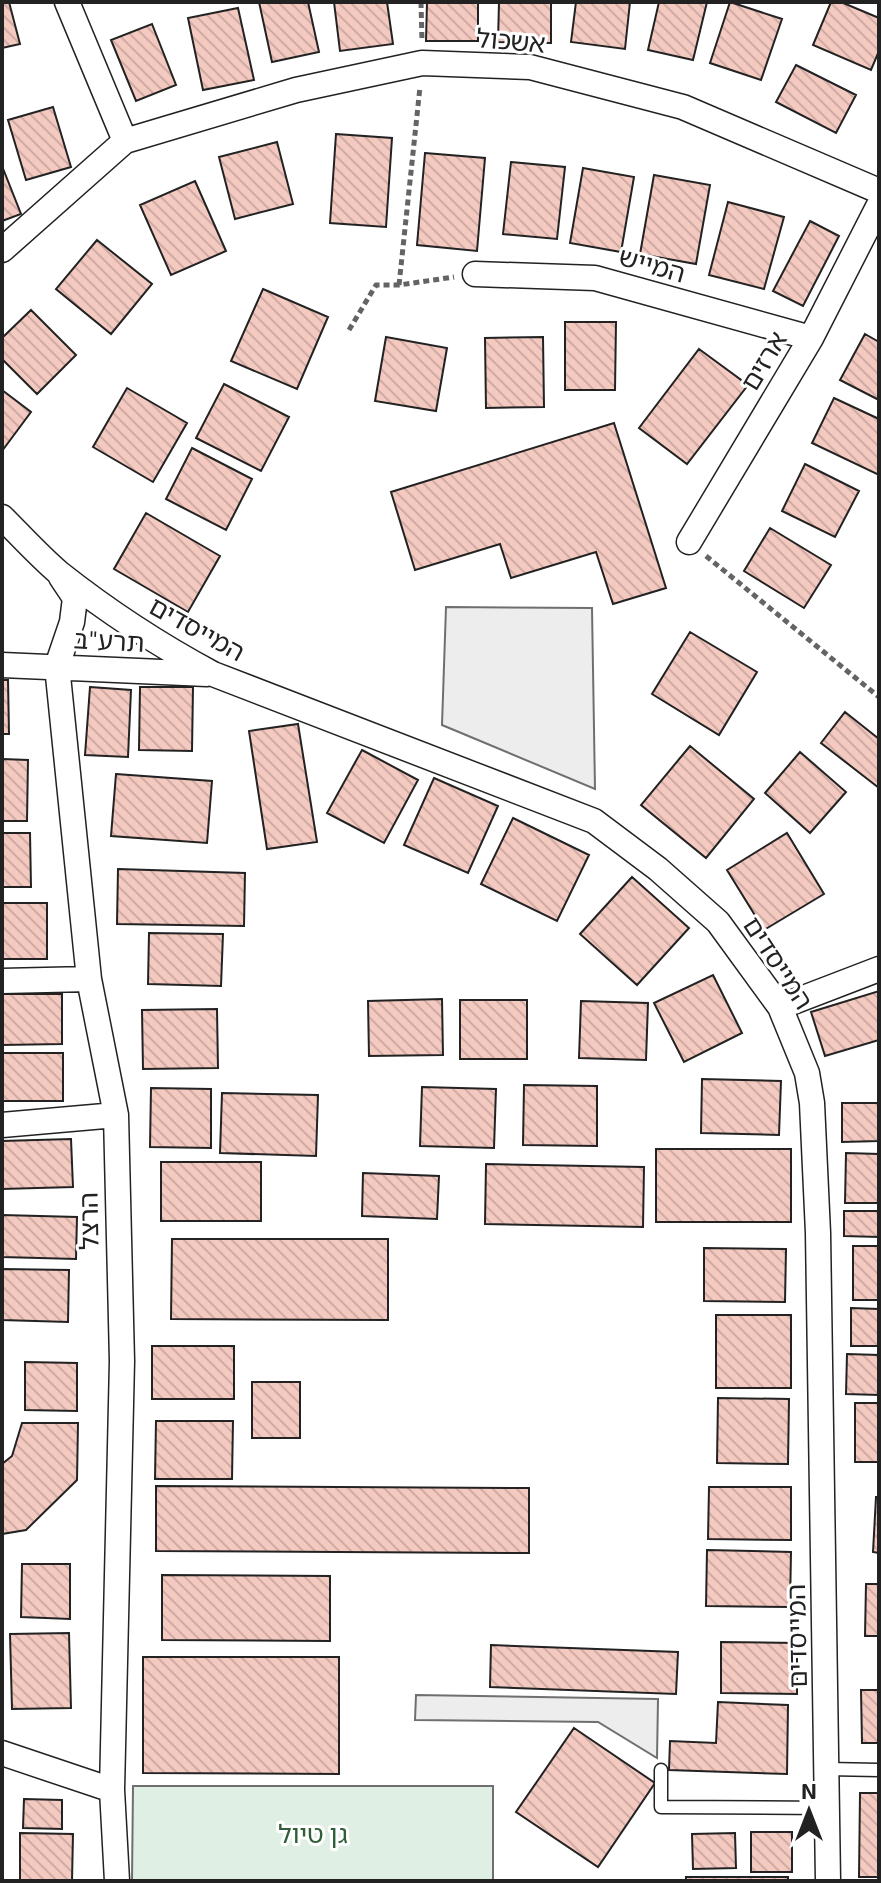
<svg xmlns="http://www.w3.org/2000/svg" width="881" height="1883" font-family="'Exo 2','Noto Sans Hebrew',sans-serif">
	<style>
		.green { fill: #e0efe3; stroke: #6f6f6f; stroke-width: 2 }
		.parking { fill: #ededed; stroke: #6f6f6f; stroke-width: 2 }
		.building { fill: url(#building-back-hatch); stroke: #222; stroke-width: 2 }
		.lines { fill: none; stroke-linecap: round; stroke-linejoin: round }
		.service-casing { stroke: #222; stroke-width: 15 }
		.minor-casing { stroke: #222; stroke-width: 27 }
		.path { stroke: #646464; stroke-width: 5; stroke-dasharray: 6 4; stroke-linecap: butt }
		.service { stroke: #fff; stroke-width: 12 }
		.minor { stroke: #fff; stroke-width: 24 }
		.labels { text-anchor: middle; stroke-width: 6; stroke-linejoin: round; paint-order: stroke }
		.street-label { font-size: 26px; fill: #222; stroke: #fff }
		.park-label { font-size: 26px; fill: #2f5e38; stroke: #fff }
	</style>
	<defs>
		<pattern id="building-back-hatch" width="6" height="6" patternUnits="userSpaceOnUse" patternTransform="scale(2)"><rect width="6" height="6" fill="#f3c9c0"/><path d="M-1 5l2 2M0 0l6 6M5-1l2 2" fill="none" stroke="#d0aca5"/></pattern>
	</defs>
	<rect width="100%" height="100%" fill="#fff"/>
	<path class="green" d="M 133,1786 L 493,1786 L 493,1881 L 132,1881 Z"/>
	<path class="parking" d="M 446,607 L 592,608 L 595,789 L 442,725 Z
		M 416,1695 L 658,1699 L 657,1758 L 598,1722 L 415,1720 Z"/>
	<path class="building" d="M 2,2 L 9,2 L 20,44 L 2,48 Z
		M 259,2 L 308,2 L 319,52 L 272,62 Z
		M 334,2 L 387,2 L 393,44 L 340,51 Z
		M 427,2 L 478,2 L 478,41 L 426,41 Z
		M 499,2 L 551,2 L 551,43 L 498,42 Z
		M 576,2 L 630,2 L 625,49 L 571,42 Z
		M 659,2 L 707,2 L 693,60 L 648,50 Z
		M 730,2 L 782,19 L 761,80 L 710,63 Z
		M 831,2 L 841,2 L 879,18 L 879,51 L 871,70 L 813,45 Z
		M 238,8 L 254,80 L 203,90 L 188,18 Z
		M 152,24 L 176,85 L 136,101 L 111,40 Z
		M 796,65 L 856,95 L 836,133 L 776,102 Z
		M 53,107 L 71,167 L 26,180 L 8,120 Z
		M 336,134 L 392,138 L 386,227 L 330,223 Z
		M 277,142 L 293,204 L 235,219 L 219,157 Z
		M 425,153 L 485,158 L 477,251 L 417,245 Z
		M 511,162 L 565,167 L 557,239 L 503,234 Z
		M 2,166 L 21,214 L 2,221 Z
		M 583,168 L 634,177 L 621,252 L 570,243 Z
		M 654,175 L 710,185 L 696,264 L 640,254 Z
		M 195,181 L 226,251 L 171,275 L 140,205 Z
		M 728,202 L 784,217 L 764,289 L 709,275 Z
		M 810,221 L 839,236 L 803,306 L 773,291 Z
		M 97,240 L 152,284 L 111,334 L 56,289 Z
		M 263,289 L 328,317 L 297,389 L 231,361 Z
		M 31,310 L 76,355 L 37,394 L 2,359 L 2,338 Z
		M 565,322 L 616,322 L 615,390 L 565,390 Z
		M 865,334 L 879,342 L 879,400 L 840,380 Z
		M 386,337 L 447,348 L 436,411 L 375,401 Z
		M 543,337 L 544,407 L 486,408 L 485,338 Z
		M 699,349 L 748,385 L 687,464 L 639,428 Z
		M 224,384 L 289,417 L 261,471 L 196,438 Z
		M 127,388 L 187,423 L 153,482 L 93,447 Z
		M 2,390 L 31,412 L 2,451 Z
		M 834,398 L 879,419 L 879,475 L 812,443 Z
		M 614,423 L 666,588 L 613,604 L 596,552 L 511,578 L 500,544 L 415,570 L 391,492 Z
		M 192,448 L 252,479 L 226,530 L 166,499 Z
		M 805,464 L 859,491 L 835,537 L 782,511 Z
		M 146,513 L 220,556 L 188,612 L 114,569 Z
		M 770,528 L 831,565 L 804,608 L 744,571 Z
		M 690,632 L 757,672 L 719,735 L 652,694 Z
		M 2,680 L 8,680 L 9,734 L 2,734 Z
		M 90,687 L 131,690 L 128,757 L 85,755 Z
		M 140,687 L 193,687 L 192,751 L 139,750 Z
		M 845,712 L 879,739 L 879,788 L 821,743 Z
		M 298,724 L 317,842 L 267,849 L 249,731 Z
		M 690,746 L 754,799 L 706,858 L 641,805 Z
		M 362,750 L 418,780 L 384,843 L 327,813 Z
		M 800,752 L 846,792 L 810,833 L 765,793 Z
		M 2,759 L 28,760 L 27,821 L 2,821 Z
		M 116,774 L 212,781 L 207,843 L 111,836 Z
		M 434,778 L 498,806 L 468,873 L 404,845 Z
		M 513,818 L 589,855 L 557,921 L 481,884 Z
		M 2,833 L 30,833 L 31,887 L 2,887 Z
		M 787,833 L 824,894 L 764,930 L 727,870 Z
		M 118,869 L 245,873 L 244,926 L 117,924 Z
		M 632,877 L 689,928 L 637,985 L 580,934 Z
		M 2,903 L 47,903 L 47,959 L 2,959 Z
		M 149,933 L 223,934 L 221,986 L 148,984 Z
		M 713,975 L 742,1033 L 684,1062 L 654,1003 Z
		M 879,991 L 879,1040 L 825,1056 L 811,1012 Z
		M 2,994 L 62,994 L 62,1044 L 2,1045 Z
		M 442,999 L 443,1055 L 369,1056 L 368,1001 Z
		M 460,1000 L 527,1000 L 527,1059 L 460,1059 Z
		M 581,1001 L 648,1003 L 646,1060 L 579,1058 Z
		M 217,1009 L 218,1068 L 143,1069 L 142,1010 Z
		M 2,1053 L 63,1053 L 63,1101 L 2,1101 Z
		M 702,1079 L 781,1081 L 779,1135 L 701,1133 Z
		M 524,1085 L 597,1086 L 597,1146 L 523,1145 Z
		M 422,1087 L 496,1089 L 494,1148 L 420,1146 Z
		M 151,1088 L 211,1089 L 211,1148 L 150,1147 Z
		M 222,1093 L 318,1095 L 316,1156 L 220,1153 Z
		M 842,1103 L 879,1103 L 879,1141 L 842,1142 Z
		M 71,1139 L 73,1187 L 2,1189 L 2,1141 Z
		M 656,1149 L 791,1149 L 791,1222 L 656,1222 Z
		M 846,1153 L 879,1154 L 879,1203 L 845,1203 Z
		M 161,1162 L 261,1162 L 261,1221 L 161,1221 Z
		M 486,1164 L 644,1167 L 643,1227 L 485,1224 Z
		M 363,1173 L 439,1176 L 437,1219 L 362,1216 Z
		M 844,1211 L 879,1211 L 879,1237 L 844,1236 Z
		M 2,1215 L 77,1217 L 76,1259 L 2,1257 Z
		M 172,1239 L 388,1239 L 388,1320 L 171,1319 Z
		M 853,1246 L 879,1246 L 879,1300 L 853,1300 Z
		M 704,1248 L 786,1249 L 785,1302 L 704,1301 Z
		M 2,1269 L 69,1270 L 68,1322 L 2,1320 Z
		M 851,1308 L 879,1309 L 879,1346 L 851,1346 Z
		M 716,1315 L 791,1315 L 791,1388 L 716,1388 Z
		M 152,1346 L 234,1346 L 234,1399 L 152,1399 Z
		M 847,1354 L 879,1355 L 879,1395 L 846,1394 Z
		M 25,1362 L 77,1363 L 77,1411 L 25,1410 Z
		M 252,1382 L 300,1382 L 300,1438 L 252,1438 Z
		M 718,1398 L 789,1399 L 788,1464 L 717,1463 Z
		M 855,1403 L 879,1403 L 879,1462 L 855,1462 Z
		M 156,1421 L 233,1421 L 232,1479 L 155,1479 Z
		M 22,1423 L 78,1423 L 77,1480 L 26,1530 L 2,1534 L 2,1464 L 12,1456 Z
		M 156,1486 L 529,1488 L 529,1553 L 156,1551 Z
		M 709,1487 L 791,1487 L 791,1540 L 708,1539 Z
		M 876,1497 L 879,1497 L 879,1553 L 873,1552 Z
		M 707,1550 L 791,1552 L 790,1607 L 706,1606 Z
		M 22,1564 L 70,1564 L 70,1619 L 21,1617 Z
		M 162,1575 L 330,1576 L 330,1641 L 162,1640 Z
		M 866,1584 L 879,1584 L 879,1636 L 865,1636 Z
		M 69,1633 L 71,1708 L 12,1709 L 10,1634 Z
		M 721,1642 L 797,1643 L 797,1694 L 721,1693 Z
		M 491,1645 L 678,1652 L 676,1694 L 490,1687 Z
		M 143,1657 L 339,1657 L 339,1774 L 143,1773 Z
		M 861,1690 L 879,1690 L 879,1743 L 862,1743 Z
		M 718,1702 L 788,1705 L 787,1774 L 669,1770 L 670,1741 L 716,1743 Z
		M 574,1728 L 655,1783 L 598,1867 L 516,1812 Z
		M 860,1793 L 879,1793 L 879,1877 L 859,1877 Z
		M 24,1799 L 62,1800 L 62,1829 L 23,1828 Z
		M 751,1832 L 792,1832 L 792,1872 L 751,1872 Z
		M 20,1833 L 73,1834 L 72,1881 L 20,1881 Z
		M 735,1833 L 736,1868 L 693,1869 L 692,1834 Z
		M 686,1877 L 788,1877 L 788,1881 L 686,1881 Z"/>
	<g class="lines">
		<defs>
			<path id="service" d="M 827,1769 L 879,1770
				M 661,1770 L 661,1807 L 827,1808"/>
			<path id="minor" d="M 67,2 L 125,141
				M 2,250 L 125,141 L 296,90 L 422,63 L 530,67 L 683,107 L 879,191
				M 475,274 L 595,278 L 811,338
				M 2,517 C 21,536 39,556 59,573 C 107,611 159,645 213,674 L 594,821 L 658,869 L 718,922 L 780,1007 L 807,1073 L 812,1103 L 818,1233 L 828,1881
				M 689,542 L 811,338 L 879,205
				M 61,577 L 75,598 L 72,622 L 57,666 L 89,979 L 116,1115 L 122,1361 L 112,1790 L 117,1881
				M 2,665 L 207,674
				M 2,981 L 89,979
				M 780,1007 L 879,969
				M 2,1125 L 116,1115
				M 2,1753 L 112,1790"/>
		</defs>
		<use href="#service" class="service-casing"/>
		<use href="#minor" class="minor-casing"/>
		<path class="path" d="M 421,2 L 422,41
			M 399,285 L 420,87
			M 349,330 L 376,285 L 399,285 L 454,277
			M 706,556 L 879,697"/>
		<use href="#service" class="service"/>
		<use href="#minor" class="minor"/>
	</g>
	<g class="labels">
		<g class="street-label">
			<text transform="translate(511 41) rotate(5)" y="9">אשכול</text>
			<text transform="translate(652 265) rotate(16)" y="9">המייש</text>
			<text transform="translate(764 361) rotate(-59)" y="9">ארזים</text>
			<text transform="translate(197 629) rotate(29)" y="9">המייסדים</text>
			<text transform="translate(109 641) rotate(3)" y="9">תרע"ב</text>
			<text transform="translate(778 963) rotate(57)" y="9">המייסדים</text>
			<text transform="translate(89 1221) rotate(-91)" y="9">הרצל</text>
			<text transform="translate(797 1636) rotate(-91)" y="9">המייסדים</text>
		</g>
		<g class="park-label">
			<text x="313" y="1843">גן טיול</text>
		</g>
	</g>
	<rect width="881" height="1883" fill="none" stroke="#222222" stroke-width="8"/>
	<g transform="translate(809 1811)" stroke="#ffffff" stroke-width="6" paint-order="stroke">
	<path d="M0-6L14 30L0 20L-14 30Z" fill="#222222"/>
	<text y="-12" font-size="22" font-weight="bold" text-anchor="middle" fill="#222222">N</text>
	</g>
</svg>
